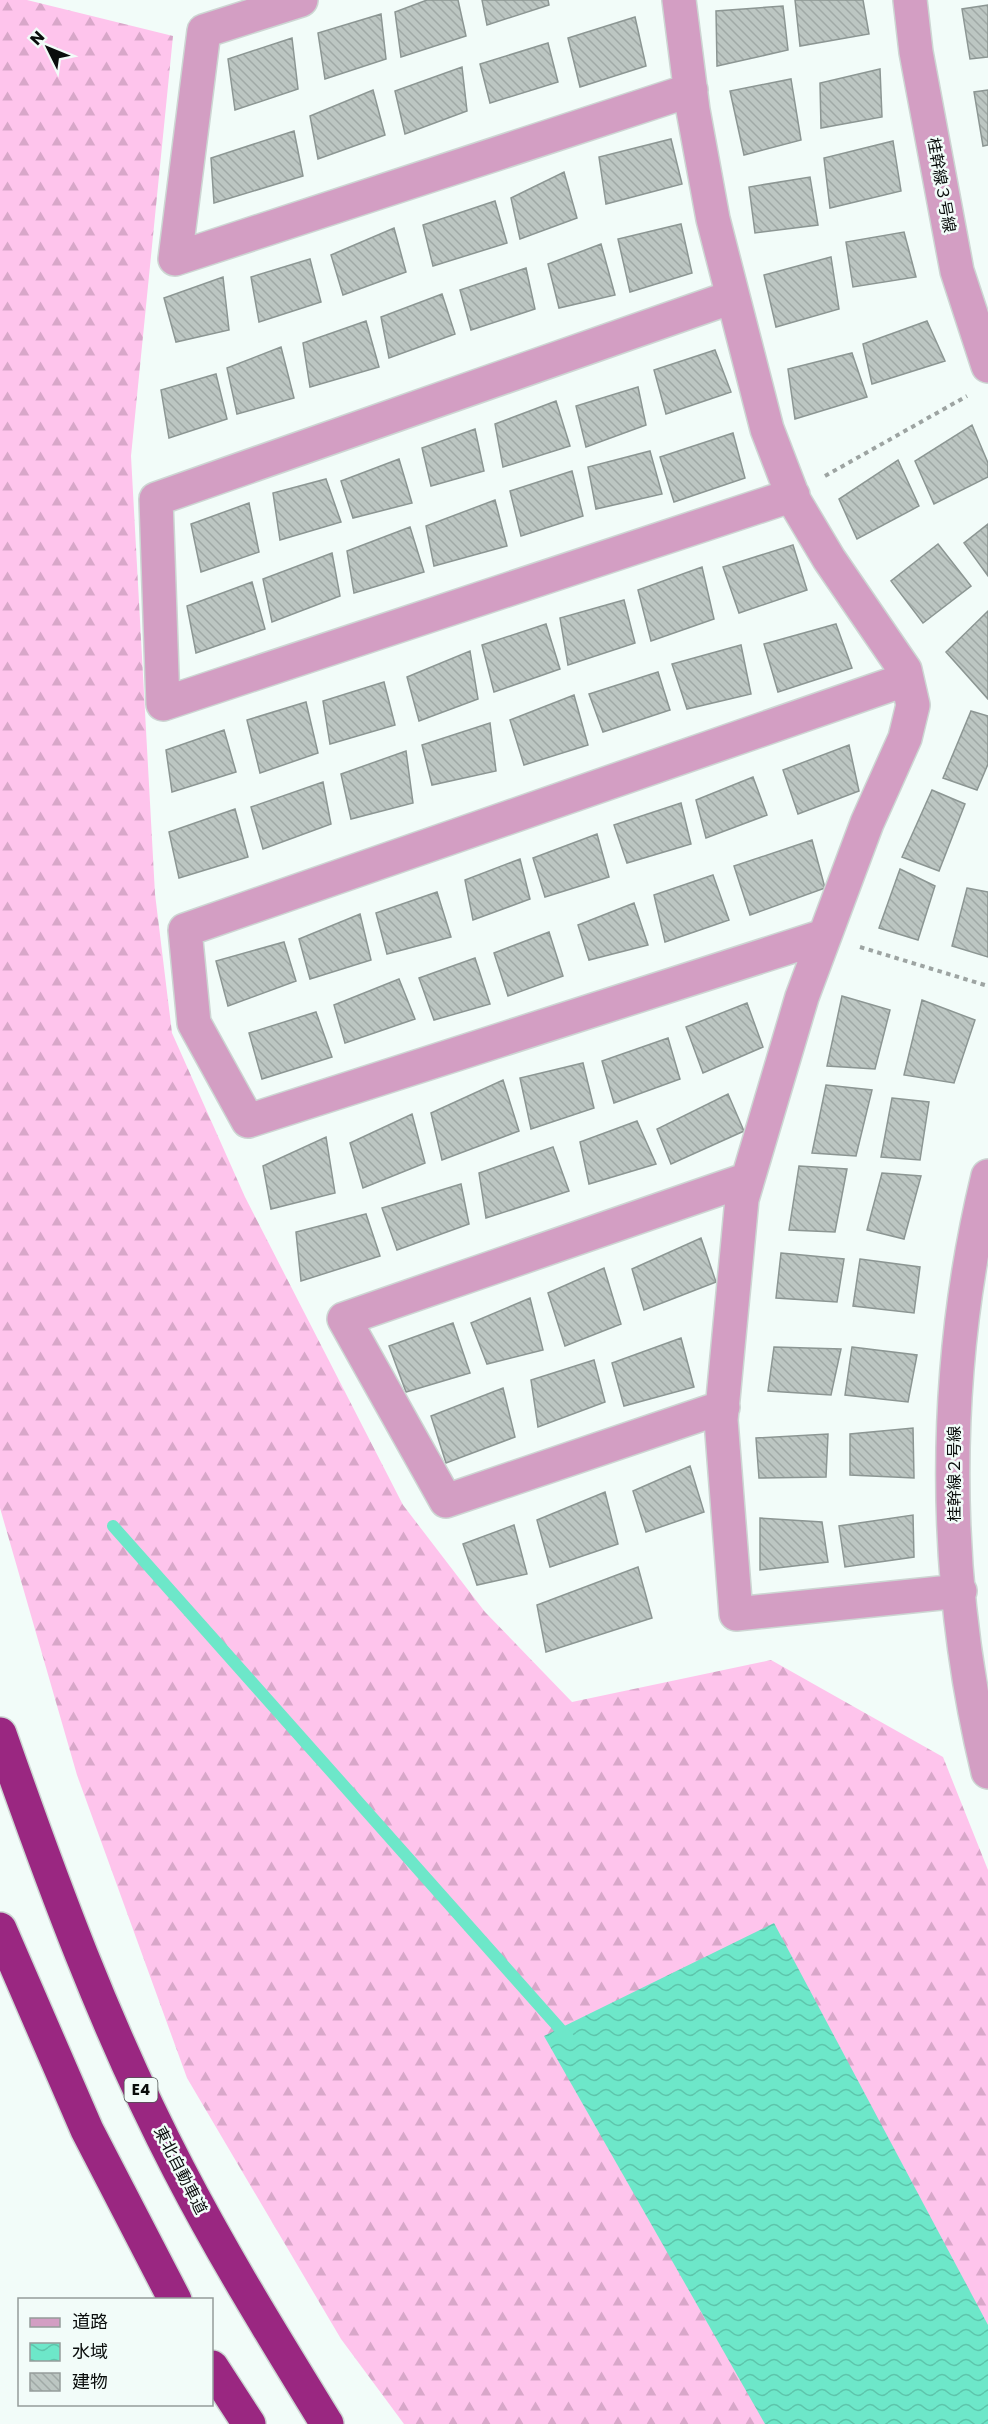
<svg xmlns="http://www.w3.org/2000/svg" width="988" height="2424" font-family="Poppins,'Noto Sans JP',sans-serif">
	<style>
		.forest { fill: url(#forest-firs) }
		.water { fill: url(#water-waves) }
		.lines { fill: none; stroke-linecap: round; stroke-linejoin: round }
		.stream { stroke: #6de7c9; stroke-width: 12 }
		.building { fill: url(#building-back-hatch); stroke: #8c9693; stroke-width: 1.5 }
		.minor-casing { stroke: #cdd6d3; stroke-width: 36 }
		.highway-casing { stroke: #cdd6d3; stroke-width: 36 }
		.path { stroke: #9da4a2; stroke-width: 4; stroke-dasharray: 4.5 4.5; stroke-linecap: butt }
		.minor { stroke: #d39ec3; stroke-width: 33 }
		.highway { stroke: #9a2781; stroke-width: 33 }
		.labels { text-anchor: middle; stroke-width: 5; stroke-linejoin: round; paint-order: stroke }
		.shield { fill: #f2fcf9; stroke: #505553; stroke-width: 1.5 }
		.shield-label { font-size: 15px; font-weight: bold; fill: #0a0d0c }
		.street-label { font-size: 16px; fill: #0a0d0c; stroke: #f2fcf9 }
	</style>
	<defs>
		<pattern id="forest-firs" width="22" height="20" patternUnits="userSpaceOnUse" patternTransform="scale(1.5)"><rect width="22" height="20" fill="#fec4ec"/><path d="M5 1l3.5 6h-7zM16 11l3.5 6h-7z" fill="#d8a7c9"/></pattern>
		<pattern id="water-waves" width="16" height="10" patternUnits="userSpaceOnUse" patternTransform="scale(1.5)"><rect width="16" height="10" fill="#6de7c9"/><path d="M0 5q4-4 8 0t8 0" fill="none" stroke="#5dc5ab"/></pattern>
		<pattern id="building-back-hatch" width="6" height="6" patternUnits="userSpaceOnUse" patternTransform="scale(1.5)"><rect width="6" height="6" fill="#bcc6c2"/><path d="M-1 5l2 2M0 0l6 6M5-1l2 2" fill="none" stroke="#a0a9a6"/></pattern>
	</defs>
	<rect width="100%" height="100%" fill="#f2fcf9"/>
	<path class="forest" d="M 0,0 L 27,0 L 173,36 L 131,456 L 155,894 L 172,1033 L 245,1197 L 403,1505 L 485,1612 L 572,1702 L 771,1660 L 943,1757 L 988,1870 L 988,2424 L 404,2424 L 341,2339 L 187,2078 L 77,1775 L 0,1508 Z"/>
	<path class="water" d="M 774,1923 L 988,2325 L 988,2424 L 765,2424 L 544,2036 Z"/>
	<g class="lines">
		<path class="stream" d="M 113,1526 L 569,2039"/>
	</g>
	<path class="building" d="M 427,0 L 458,0 L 466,36 L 401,57 L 395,12 Z
		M 482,0 L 548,0 L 549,5 L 487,25 Z
		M 795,0 L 863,0 L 869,34 L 800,46 Z
		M 988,5 L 988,57 L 970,59 L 962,9 Z
		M 783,6 L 788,50 L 717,66 L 716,11 Z
		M 381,14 L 386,59 L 325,79 L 318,33 Z
		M 635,17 L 646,66 L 580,87 L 568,38 Z
		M 292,38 L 298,89 L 235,110 L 228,59 Z
		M 548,43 L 558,82 L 490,103 L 480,64 Z
		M 462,67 L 467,111 L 405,134 L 395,91 Z
		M 880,69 L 882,117 L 821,128 L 820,83 Z
		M 791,79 L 801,140 L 744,155 L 730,91 Z
		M 373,90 L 385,135 L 318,159 L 310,116 Z
		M 988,90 L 988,145 L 983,146 L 974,92 Z
		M 294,131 L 303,176 L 214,203 L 211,158 Z
		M 671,139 L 682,184 L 606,204 L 599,157 Z
		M 893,141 L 901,191 L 830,208 L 824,158 Z
		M 564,172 L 577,218 L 520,239 L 511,198 Z
		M 810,177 L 818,225 L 755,233 L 749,187 Z
		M 495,201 L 507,243 L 433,266 L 423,225 Z
		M 681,224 L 692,273 L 630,292 L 618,239 Z
		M 394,228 L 406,272 L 343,295 L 331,255 Z
		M 904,232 L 916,277 L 853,287 L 846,242 Z
		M 601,244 L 615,295 L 559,308 L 548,264 Z
		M 831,257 L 839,309 L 776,327 L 764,275 Z
		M 310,259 L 321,302 L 259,322 L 251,277 Z
		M 526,268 L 535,309 L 471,330 L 460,290 Z
		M 223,277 L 229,330 L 176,342 L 164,298 Z
		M 442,294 L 455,334 L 389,358 L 381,317 Z
		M 366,321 L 379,367 L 310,387 L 303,343 Z
		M 927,321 L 945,361 L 872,384 L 863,344 Z
		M 281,347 L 294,398 L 237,414 L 227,368 Z
		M 715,350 L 731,392 L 666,414 L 654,370 Z
		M 852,353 L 867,397 L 795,419 L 788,369 Z
		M 216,374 L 227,419 L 169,438 L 161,390 Z
		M 638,387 L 646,425 L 586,447 L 576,406 Z
		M 556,401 L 570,446 L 503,467 L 495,424 Z
		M 972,425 L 988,463 L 988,477 L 934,504 L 915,461 Z
		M 475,429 L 484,471 L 431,486 L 422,448 Z
		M 733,433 L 745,478 L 674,502 L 660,457 Z
		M 650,451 L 662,494 L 596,509 L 588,467 Z
		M 399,459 L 412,503 L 353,518 L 341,481 Z
		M 898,460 L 919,506 L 857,539 L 839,499 Z
		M 572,471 L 583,516 L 521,536 L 510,491 Z
		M 326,479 L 341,522 L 280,540 L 273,493 Z
		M 495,500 L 507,546 L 434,566 L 426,526 Z
		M 249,503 L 259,552 L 201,572 L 191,524 Z
		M 988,524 L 988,576 L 964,543 Z
		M 410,527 L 424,572 L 354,593 L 347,551 Z
		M 938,544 L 971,586 L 923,623 L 891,581 Z
		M 793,545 L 807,590 L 739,613 L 723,567 Z
		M 332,553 L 340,596 L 272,622 L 263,579 Z
		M 702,567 L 714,619 L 651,641 L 638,590 Z
		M 252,582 L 265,629 L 196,653 L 187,606 Z
		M 624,600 L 635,643 L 568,665 L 560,618 Z
		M 988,611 L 988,699 L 946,652 Z
		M 546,624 L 560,669 L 494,692 L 482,645 Z
		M 836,624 L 852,668 L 778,692 L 764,644 Z
		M 741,645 L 751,694 L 687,709 L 672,664 Z
		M 470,651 L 478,699 L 419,721 L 407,677 Z
		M 658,672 L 670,710 L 603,732 L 589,694 Z
		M 384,682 L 395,725 L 330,744 L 323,701 Z
		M 574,695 L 588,745 L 524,765 L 510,720 Z
		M 306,702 L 318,753 L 260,773 L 247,720 Z
		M 971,711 L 988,716 L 988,764 L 977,790 L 943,778 Z
		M 490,723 L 496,771 L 432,785 L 422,745 Z
		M 224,730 L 236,772 L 172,792 L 166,750 Z
		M 849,745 L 859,791 L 798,814 L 783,770 Z
		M 406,751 L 413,803 L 351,819 L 341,774 Z
		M 753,777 L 767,815 L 706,838 L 696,800 Z
		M 323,782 L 331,824 L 263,849 L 251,807 Z
		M 932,790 L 965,804 L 939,871 L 902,857 Z
		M 681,803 L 691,844 L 627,863 L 614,825 Z
		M 235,809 L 248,857 L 179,878 L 169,832 Z
		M 597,834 L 609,877 L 545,897 L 533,858 Z
		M 812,840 L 825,888 L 750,915 L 734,866 Z
		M 520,859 L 530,899 L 473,920 L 465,880 Z
		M 900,869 L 935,886 L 918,940 L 879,928 Z
		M 713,875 L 729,920 L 665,942 L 654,895 Z
		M 967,888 L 988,892 L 988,957 L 952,946 Z
		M 437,892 L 451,937 L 387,954 L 376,913 Z
		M 634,903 L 648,945 L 589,960 L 578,925 Z
		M 360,914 L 371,960 L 310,979 L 299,939 Z
		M 549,932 L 563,976 L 508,996 L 494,953 Z
		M 284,942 L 296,981 L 228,1006 L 216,961 Z
		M 475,958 L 490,1004 L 434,1020 L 419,978 Z
		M 399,979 L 415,1019 L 345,1043 L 334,1005 Z
		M 842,996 L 890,1010 L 875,1069 L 827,1066 Z
		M 922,1000 L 975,1020 L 954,1083 L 904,1075 Z
		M 747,1003 L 763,1047 L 703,1073 L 686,1027 Z
		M 316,1012 L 332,1057 L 262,1079 L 249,1033 Z
		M 668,1038 L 680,1079 L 614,1103 L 602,1061 Z
		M 583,1063 L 594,1108 L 531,1129 L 520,1078 Z
		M 503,1080 L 519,1131 L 442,1160 L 431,1113 Z
		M 826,1085 L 872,1090 L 856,1156 L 812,1153 Z
		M 728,1094 L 744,1131 L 671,1164 L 657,1129 Z
		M 892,1098 L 929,1102 L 920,1160 L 881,1157 Z
		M 412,1114 L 425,1163 L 363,1188 L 350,1143 Z
		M 637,1121 L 656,1164 L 589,1184 L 580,1142 Z
		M 326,1137 L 335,1193 L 271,1209 L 263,1166 Z
		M 553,1147 L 569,1191 L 486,1218 L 479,1173 Z
		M 799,1166 L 847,1169 L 835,1232 L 789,1230 Z
		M 882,1173 L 921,1176 L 904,1239 L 867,1230 Z
		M 461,1184 L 469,1224 L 397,1250 L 382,1208 Z
		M 366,1214 L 380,1256 L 301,1281 L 296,1232 Z
		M 701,1238 L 716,1282 L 644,1310 L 632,1269 Z
		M 781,1253 L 844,1259 L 837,1302 L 776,1298 Z
		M 860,1259 L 920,1267 L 914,1313 L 853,1306 Z
		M 604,1268 L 621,1324 L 565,1346 L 548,1293 Z
		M 530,1298 L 543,1350 L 487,1364 L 471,1323 Z
		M 453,1323 L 470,1373 L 406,1392 L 389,1346 Z
		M 681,1338 L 694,1387 L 624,1406 L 612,1363 Z
		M 774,1347 L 841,1349 L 831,1395 L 768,1391 Z
		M 852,1347 L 917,1355 L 908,1402 L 845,1395 Z
		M 594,1360 L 605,1402 L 538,1427 L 531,1380 Z
		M 503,1388 L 515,1437 L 446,1463 L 431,1416 Z
		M 913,1428 L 914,1478 L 850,1475 L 850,1434 Z
		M 828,1434 L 826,1477 L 759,1478 L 756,1438 Z
		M 690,1466 L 704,1512 L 646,1532 L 633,1491 Z
		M 605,1492 L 618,1544 L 550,1567 L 537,1520 Z
		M 913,1515 L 914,1557 L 845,1567 L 839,1526 Z
		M 760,1518 L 822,1522 L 828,1562 L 760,1570 Z
		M 514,1525 L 527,1574 L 477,1585 L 463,1544 Z
		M 638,1567 L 652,1618 L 546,1652 L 537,1605 Z"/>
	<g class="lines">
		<defs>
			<path id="minor" d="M 301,0 L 204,31 L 175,259 L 691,90
				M 679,0 L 693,110 L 713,219 L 767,429 L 795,502 L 829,559 L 905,670 L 913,705 L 905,738 L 867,823 L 802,997 L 742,1199 L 721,1420 L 736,1614 L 960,1591
				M 910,0 L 916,52 L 957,271 L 988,366
				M 732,297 L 156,499 L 163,704 L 793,495
				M 824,936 L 248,1121 L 194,1023 L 185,930 L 907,679
				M 988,1176 C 941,1370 941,1578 988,1772
				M 723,1407 L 446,1501 L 344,1319 L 748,1179"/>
			<path id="highway" d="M 0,1734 C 52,1882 106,2030 179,2170 C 224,2257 276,2341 327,2424
				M 0,1929 L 87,2130 L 175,2300
				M 212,2367 L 249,2424"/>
		</defs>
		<use href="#minor" class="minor-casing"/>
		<use href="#highway" class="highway-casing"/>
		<path class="path" d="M 825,476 L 967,396
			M 860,947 L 988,986"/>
		<use href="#minor" class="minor"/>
		<use href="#highway" class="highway"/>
	</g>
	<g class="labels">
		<rect class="shield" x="124.5" y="2078" width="33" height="24" rx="4.5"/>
		<g class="shield-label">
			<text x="141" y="2095">E4</text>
		</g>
		<g class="street-label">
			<text transform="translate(942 185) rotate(80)" y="6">桂幹線３号線</text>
			<text transform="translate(954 1474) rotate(-90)" y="6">桂幹線２号線</text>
			<text transform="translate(181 2170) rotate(63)" y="6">東北自動車道</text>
		</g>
	</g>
	<rect x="18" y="2298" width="195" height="108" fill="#f2fcf9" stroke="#959c9a" stroke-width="1.5"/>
	<rect x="30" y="2318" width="30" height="9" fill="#d39ec3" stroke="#959c9a" stroke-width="1.5"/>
	<text x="72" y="2328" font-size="18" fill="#0a0d0c">道路</text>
	<rect x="30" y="2343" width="30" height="18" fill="url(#water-waves)" stroke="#959c9a" stroke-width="1.5"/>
	<text x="72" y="2358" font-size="18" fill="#0a0d0c">水域</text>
	<rect x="30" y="2373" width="30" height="18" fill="url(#building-back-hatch)" stroke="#959c9a" stroke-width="1.5"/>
	<text x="72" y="2388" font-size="18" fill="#0a0d0c">建物</text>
	<g transform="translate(48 48) rotate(313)" stroke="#f2fcf9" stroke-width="4.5" paint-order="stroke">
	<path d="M0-4.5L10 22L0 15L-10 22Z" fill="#0a0d0c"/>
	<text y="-9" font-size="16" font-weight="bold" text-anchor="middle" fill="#0a0d0c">N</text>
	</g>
</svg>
